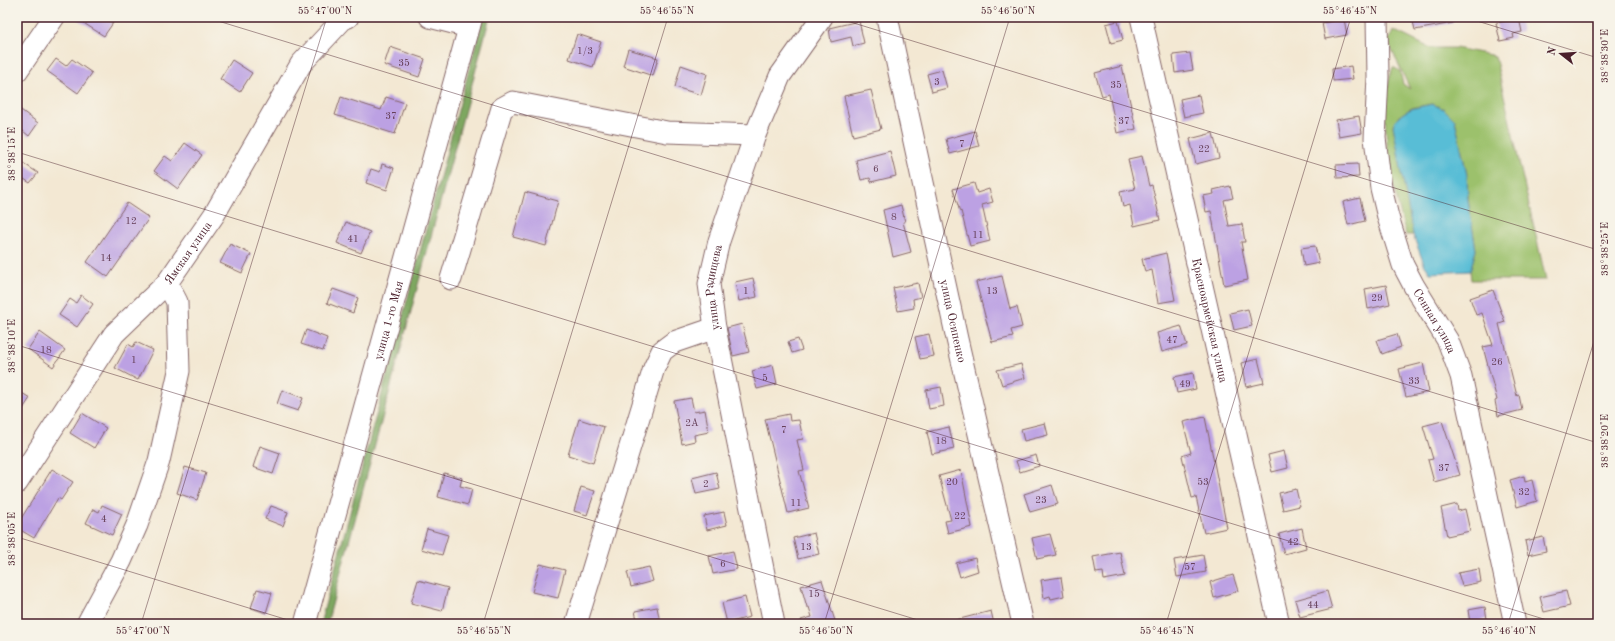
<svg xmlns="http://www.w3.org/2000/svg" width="1615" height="641" font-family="'Old Standard TT',serif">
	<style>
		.green { fill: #9cc16c; stroke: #73704c }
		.forest { fill: #7da760; stroke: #646346 }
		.water { fill: #58bdd6; stroke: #516e80 }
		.building { fill: #bca1e3 }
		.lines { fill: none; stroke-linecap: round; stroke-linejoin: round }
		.minor-casing { stroke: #856566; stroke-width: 23 }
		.minor { stroke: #fff; stroke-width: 21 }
		.ticks { fill: none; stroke: #4a1f2b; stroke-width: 1; stroke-opacity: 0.45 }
		.labels { text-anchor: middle; stroke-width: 3; stroke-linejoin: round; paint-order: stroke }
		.number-label { font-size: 10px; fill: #664059 }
		.street-label { font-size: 12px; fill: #4a1f2b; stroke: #f7f3e8 }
		.neatline { fill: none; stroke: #4a1f2b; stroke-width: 1.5 }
		.ticks-label { font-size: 10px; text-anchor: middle; fill: #4a1f2b }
	</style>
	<rect width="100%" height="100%" fill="#f7f3e8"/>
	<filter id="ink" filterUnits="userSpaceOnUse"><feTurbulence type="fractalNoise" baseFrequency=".025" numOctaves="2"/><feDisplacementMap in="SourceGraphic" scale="8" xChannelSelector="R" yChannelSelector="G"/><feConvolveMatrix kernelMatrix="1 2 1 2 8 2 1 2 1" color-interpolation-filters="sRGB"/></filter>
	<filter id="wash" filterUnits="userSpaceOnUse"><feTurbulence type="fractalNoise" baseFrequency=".012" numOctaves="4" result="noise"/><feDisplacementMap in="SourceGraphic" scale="16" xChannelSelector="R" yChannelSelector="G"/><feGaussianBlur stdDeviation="0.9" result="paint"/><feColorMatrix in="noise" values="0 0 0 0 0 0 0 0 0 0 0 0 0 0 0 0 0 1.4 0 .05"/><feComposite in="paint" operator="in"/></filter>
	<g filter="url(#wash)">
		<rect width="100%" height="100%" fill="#f3e8d3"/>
		<path class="green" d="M 1393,30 L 1430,48 L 1456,48 L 1495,56 L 1546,280 L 1471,280 L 1470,271 L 1476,250 L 1468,200 L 1467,175 L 1455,120 L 1444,109 L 1432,104 L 1412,108 L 1399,116 L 1393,125 L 1411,221 L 1413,235 L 1406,235 C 1393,188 1375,114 1393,67 L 1400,71 L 1403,84 L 1410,89 L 1388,42 Z"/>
		<path class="forest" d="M 483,17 L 490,17 L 327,624 L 320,624 Z"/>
		<path class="water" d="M 1432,104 L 1444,109 L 1455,120 L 1467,175 L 1468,200 L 1476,250 L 1470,271 L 1430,273 L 1424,264 L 1413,235 L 1393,125 C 1403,108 1415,108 1432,104 Z"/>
		<g id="blocks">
			<path class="building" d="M 74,17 L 104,17 L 113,23 L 104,36 Z
				M 1412,17 L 1452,17 L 1453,23 L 1415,30 Z
				M 1519,18 L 1522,32 L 1513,34 L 1514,38 L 1500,41 L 1496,23 Z
				M 1344,19 L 1347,35 L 1325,39 L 1322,23 Z
				M 859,21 L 864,43 L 853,46 L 851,37 L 831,42 L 829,28 Z
				M 1118,21 L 1123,40 L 1111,43 L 1106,24 Z
				M 577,34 L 601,42 L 593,67 L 569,59 Z
				M 390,47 L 425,59 L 419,77 L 384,65 Z
				M 628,49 L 658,58 L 653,76 L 623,66 Z
				M 1190,53 L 1193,70 L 1175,73 L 1173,55 Z
				M 56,59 L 66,66 L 72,59 L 92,73 L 78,93 L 47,71 Z
				M 232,60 L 252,73 L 240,92 L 220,79 Z
				M 681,65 L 707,74 L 701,95 L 675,87 Z
				M 1122,66 L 1136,129 L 1117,133 L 1109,94 L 1102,96 L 1095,73 Z
				M 1351,66 L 1353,79 L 1333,81 L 1332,69 Z
				M 942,70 L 947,88 L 932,92 L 927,74 Z
				M 871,90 L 881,129 L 853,136 L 844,96 Z
				M 1199,95 L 1203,113 L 1184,117 L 1180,99 Z
				M 341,97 L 381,110 L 386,97 L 405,103 L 395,134 L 335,115 Z
				M 17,107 L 38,123 L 29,136 L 17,126 Z
				M 1359,116 L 1362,133 L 1339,137 L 1336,120 Z
				M 975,131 L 979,146 L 950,154 L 946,139 Z
				M 1213,133 L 1219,158 L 1196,164 L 1190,139 Z
				M 185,143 L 202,155 L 178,189 L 154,171 L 165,156 L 172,161 Z
				M 890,151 L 896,176 L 871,182 L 870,178 L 861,180 L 856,160 Z
				M 1142,156 L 1149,186 L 1152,185 L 1160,220 L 1134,226 L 1130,205 L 1123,207 L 1120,192 L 1135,189 L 1128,159 Z
				M 17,159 L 38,173 L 30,183 L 24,179 L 17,190 Z
				M 382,164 L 394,168 L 387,190 L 366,183 L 371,169 L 380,172 Z
				M 1358,164 L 1359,177 L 1337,178 L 1336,165 Z
				M 974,183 L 977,193 L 989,189 L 993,202 L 982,205 L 990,241 L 970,246 L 961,211 L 960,212 L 953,189 Z
				M 1230,186 L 1233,198 L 1224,200 L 1229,226 L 1242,224 L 1245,242 L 1241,242 L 1248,280 L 1224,285 L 1211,211 L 1206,212 L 1203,196 L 1214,194 L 1213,190 Z
				M 525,192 L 558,201 L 546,246 L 513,237 Z
				M 1360,198 L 1365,221 L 1348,225 L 1343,202 Z
				M 127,203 L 149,218 L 108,277 L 87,262 Z
				M 901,205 L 905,222 L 903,222 L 911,252 L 893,257 L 883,210 Z
				M 346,222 L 370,232 L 361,253 L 337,243 Z
				M 230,244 L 251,254 L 242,273 L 220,263 Z
				M 1315,246 L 1319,263 L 1304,266 L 1301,248 Z
				M 1166,253 L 1175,300 L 1158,303 L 1152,270 L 1145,272 L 1142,259 Z
				M 1002,276 L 1010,309 L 1017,307 L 1022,327 L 1011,330 L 1013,337 L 992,342 L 976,282 Z
				M 753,278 L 757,297 L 739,301 L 735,282 Z
				M 918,283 L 921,297 L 913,299 L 914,308 L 898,311 L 893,288 Z
				M 1386,285 L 1390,304 L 1368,309 L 1365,289 Z
				M 333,289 L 358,298 L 353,313 L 327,303 Z
				M 1493,290 L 1505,322 L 1499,324 L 1517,396 L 1519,395 L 1522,410 L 1498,416 L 1495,401 L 1497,400 L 1483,347 L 1493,345 L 1482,313 L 1476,315 L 1470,298 Z
				M 81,295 L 93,304 L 77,327 L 59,315 L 70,299 L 76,303 Z
				M 1248,309 L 1252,326 L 1234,330 L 1230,313 Z
				M 742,324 L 749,352 L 733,356 L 727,328 Z
				M 1181,326 L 1187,345 L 1162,352 L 1157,333 Z
				M 306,330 L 327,338 L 323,351 L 301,344 Z
				M 40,332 L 65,350 L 53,367 L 28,349 Z
				M 929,334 L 934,356 L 920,359 L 915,337 Z
				M 1397,334 L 1401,347 L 1382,354 L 1377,340 Z
				M 798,339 L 802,350 L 792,353 L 788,342 Z
				M 136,342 L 153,350 L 138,380 L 115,368 L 128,344 L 133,347 Z
				M 1258,359 L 1264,383 L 1246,387 L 1241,363 Z
				M 1423,363 L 1429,392 L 1406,397 L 1399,369 Z
				M 1021,364 L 1025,378 L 1002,385 L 997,370 Z
				M 773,365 L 777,384 L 757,389 L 752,371 Z
				M 1193,373 L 1196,389 L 1177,393 L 1174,377 Z
				M 941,387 L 944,406 L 929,409 L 926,390 Z
				M 17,390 L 30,398 L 17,418 Z
				M 282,390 L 303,398 L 298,411 L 277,404 Z
				M 691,398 L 694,412 L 705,410 L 709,432 L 694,435 L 695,441 L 682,444 L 674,401 Z
				M 82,413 L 106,428 L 94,448 L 70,433 Z
				M 789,414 L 790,421 L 799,420 L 803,439 L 797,440 L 804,470 L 799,471 L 809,508 L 788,513 L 765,419 Z
				M 1205,417 L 1227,528 L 1204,533 L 1196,497 L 1192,498 L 1182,456 L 1191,453 L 1183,422 Z
				M 579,419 L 604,427 L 593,463 L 568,455 Z
				M 1442,421 L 1460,475 L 1434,482 L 1428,460 L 1433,459 L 1423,426 Z
				M 1045,423 L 1048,435 L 1024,441 L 1021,429 Z
				M 949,427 L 954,449 L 932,454 L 927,432 Z
				M 260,446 L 280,453 L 273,474 L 253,467 Z
				M 1284,451 L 1288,468 L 1272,472 L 1268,455 Z
				M 1036,455 L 1039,466 L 1020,472 L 1016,461 Z
				M 185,467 L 206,473 L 197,500 L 177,493 Z
				M 52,469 L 73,482 L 61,500 L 58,498 L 34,538 L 17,528 L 17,525 Z
				M 961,470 L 972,527 L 948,533 L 945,521 L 951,520 L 939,476 Z
				M 716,472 L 720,489 L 696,494 L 692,478 Z
				M 444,473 L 462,478 L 460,486 L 472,489 L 468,505 L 438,497 Z
				M 1524,476 L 1525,482 L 1532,480 L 1537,501 L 1517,507 L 1510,480 Z
				M 1052,485 L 1058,504 L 1030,512 L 1024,494 Z
				M 581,487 L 595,491 L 587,515 L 574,511 Z
				M 1296,489 L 1300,506 L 1283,510 L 1279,493 Z
				M 1457,504 L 1458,511 L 1465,509 L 1470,531 L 1447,536 L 1441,508 Z
				M 102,505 L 122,514 L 112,535 L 86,523 L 93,509 L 99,512 Z
				M 271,506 L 288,512 L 283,526 L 265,519 Z
				M 724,512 L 727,525 L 707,530 L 704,516 Z
				M 1302,528 L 1306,548 L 1284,554 L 1279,534 Z
				M 427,529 L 448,535 L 442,555 L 421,549 Z
				M 814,533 L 819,554 L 798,559 L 793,538 Z
				M 1050,534 L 1056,555 L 1037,559 L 1032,538 Z
				M 1543,537 L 1546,551 L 1528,555 L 1525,541 Z
				M 733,551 L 737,569 L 713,574 L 709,556 Z
				M 1120,552 L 1125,576 L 1104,580 L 1103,572 L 1096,573 L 1093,557 Z
				M 1203,555 L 1206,572 L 1177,577 L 1174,560 Z
				M 975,558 L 978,571 L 960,577 L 956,563 Z
				M 540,564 L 565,570 L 558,598 L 532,592 Z
				M 649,567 L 653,581 L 631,587 L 627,572 Z
				M 1479,569 L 1481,582 L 1462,586 L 1458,573 Z
				M 1233,575 L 1238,591 L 1214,598 L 1210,582 Z
				M 1061,577 L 1064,596 L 1051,599 L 1050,596 L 1044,598 L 1041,580 Z
				M 418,580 L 448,588 L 442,611 L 411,603 Z
				M 822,580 L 836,624 L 802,624 L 801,620 L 812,617 L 809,607 L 807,607 L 801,586 Z
				M 257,589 L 272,593 L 266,613 L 251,608 Z
				M 1327,591 L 1332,609 L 1300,617 L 1295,600 Z
				M 1566,591 L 1570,606 L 1544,612 L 1540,597 Z
				M 745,597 L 750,617 L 727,623 L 722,603 Z
				M 657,607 L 660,622 L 638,624 L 635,611 Z
				M 1485,607 L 1487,619 L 1470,623 L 1468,610 Z
				M 991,611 L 994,624 L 957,624 L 956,620 Z"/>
		</g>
	</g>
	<g filter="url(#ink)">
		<use href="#blocks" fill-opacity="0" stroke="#856566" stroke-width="1"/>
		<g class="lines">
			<defs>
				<g id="minor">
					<path d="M 430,17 L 469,27"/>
					<path id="s1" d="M 887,17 L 957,339 L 1023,624"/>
					<path id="s2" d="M 1141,17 L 1279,624"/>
					<path id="s3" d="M 1377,17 L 1378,77 L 1375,138 L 1381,188 L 1388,217 L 1403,265 L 1414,286 L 1448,341 L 1461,376 L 1515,624"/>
					<path d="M 17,71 L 54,17"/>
					<path d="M 451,279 L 502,108 L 513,102 L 667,132 L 755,135"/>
					<path id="s4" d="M 17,483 L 114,334 L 167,283 L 214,215 L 301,64 L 343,19 L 348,17"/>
					<path d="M 87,624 L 121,561 L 137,525 L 159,461 L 179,371 L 177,302 L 167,283"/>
					<path id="s5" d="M 305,624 L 472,17"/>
					<path d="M 576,624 L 654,368 L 662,351 L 674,342 L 715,328"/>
					<path id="s6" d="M 774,624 L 715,328 L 709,284 L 719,241 L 755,135 L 780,76 L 822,17"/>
				</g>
			</defs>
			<use href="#minor" class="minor-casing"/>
			<use href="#minor" class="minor"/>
		</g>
	</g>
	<path class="ticks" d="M 205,17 L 1598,443M 834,17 L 1598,250M 1464,17 L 1598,58M 17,152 L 1560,624M 17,345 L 931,624M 17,537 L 301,624M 141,624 L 327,17M 483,624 L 668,17M 824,624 L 1010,17M 1166,624 L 1351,17M 1508,624 L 1598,328"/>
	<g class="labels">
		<g class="number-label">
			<text x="585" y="54">1/3</text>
			<text x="404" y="66">35</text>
			<text x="937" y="85">3</text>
			<text x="1116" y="88">35</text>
			<text x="391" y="119">37</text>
			<text x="1124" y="124">37</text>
			<text x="962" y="147">7</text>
			<text x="1204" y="152">22</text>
			<text x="876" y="172">6</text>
			<text x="894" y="220">8</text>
			<text x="131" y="224">12</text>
			<text x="978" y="238">11</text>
			<text x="353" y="242">41</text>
			<text x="106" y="261">14</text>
			<text x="746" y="294">1</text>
			<text x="992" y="294">13</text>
			<text x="1377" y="301">29</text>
			<text x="1172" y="343">47</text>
			<text x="46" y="353">18</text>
			<text x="134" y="363">1</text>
			<text x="1497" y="365">26</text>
			<text x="765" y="381">5</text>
			<text x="1414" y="384">33</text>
			<text x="1185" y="387">49</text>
			<text x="692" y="426">2А</text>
			<text x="784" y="433">7</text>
			<text x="941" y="444">18</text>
			<text x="1444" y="471">37</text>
			<text x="952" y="485">20</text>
			<text x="1203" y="485">53</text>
			<text x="706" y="487">2</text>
			<text x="1524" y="495">32</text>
			<text x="1041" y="503">23</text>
			<text x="796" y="506">11</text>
			<text x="960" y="519">22</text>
			<text x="104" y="522">4</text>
			<text x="1293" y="545">42</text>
			<text x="806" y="550">13</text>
			<text x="723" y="567">6</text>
			<text x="1190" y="570">57</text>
			<text x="814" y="597">15</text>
			<text x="1313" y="608">44</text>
		</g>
		<g class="street-label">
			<text dy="4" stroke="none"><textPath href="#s4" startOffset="288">Ямская улица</textPath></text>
			<text dy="4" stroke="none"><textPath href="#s6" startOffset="343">улица Радищева</textPath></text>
			<text dy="4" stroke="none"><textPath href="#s2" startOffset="311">Красноармейская улица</textPath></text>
			<text dy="4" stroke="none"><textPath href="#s5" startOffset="315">улица 1-го Мая</textPath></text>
			<text dy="4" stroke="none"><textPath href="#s1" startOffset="311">улица Осипенко</textPath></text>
			<text dy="4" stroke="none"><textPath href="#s3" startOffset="316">Сенная улица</textPath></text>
		</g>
	</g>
	<rect width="1615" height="641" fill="none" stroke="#f7f3e8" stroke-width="44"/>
	<g transform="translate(1561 54) rotate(287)" stroke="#f7f3e8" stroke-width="3" paint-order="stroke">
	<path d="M0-3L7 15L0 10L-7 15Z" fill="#4a1f2b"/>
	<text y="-6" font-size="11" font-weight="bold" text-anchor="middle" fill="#4a1f2b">N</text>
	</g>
	<rect x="22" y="22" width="1571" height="597" class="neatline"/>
	<g class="ticks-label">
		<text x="325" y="14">55°47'00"N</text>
		<text x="667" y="14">55°46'55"N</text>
		<text x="1008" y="14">55°46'50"N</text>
		<text x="1350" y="14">55°46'45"N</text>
		<text transform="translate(1604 56) rotate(-90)" y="4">38°38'30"E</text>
		<text transform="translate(11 154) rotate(-90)" y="4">38°38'15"E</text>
		<text transform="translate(1604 249) rotate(-90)" y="4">38°38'25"E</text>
		<text transform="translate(11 346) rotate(-90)" y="4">38°38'10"E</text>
		<text transform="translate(1604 441) rotate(-90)" y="4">38°38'20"E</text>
		<text transform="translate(11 539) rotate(-90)" y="4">38°38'05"E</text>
		<text x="143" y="634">55°47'00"N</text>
		<text x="484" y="634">55°46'55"N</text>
		<text x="826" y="634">55°46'50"N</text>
		<text x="1167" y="634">55°46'45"N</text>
		<text x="1509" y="634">55°46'40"N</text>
	</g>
</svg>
